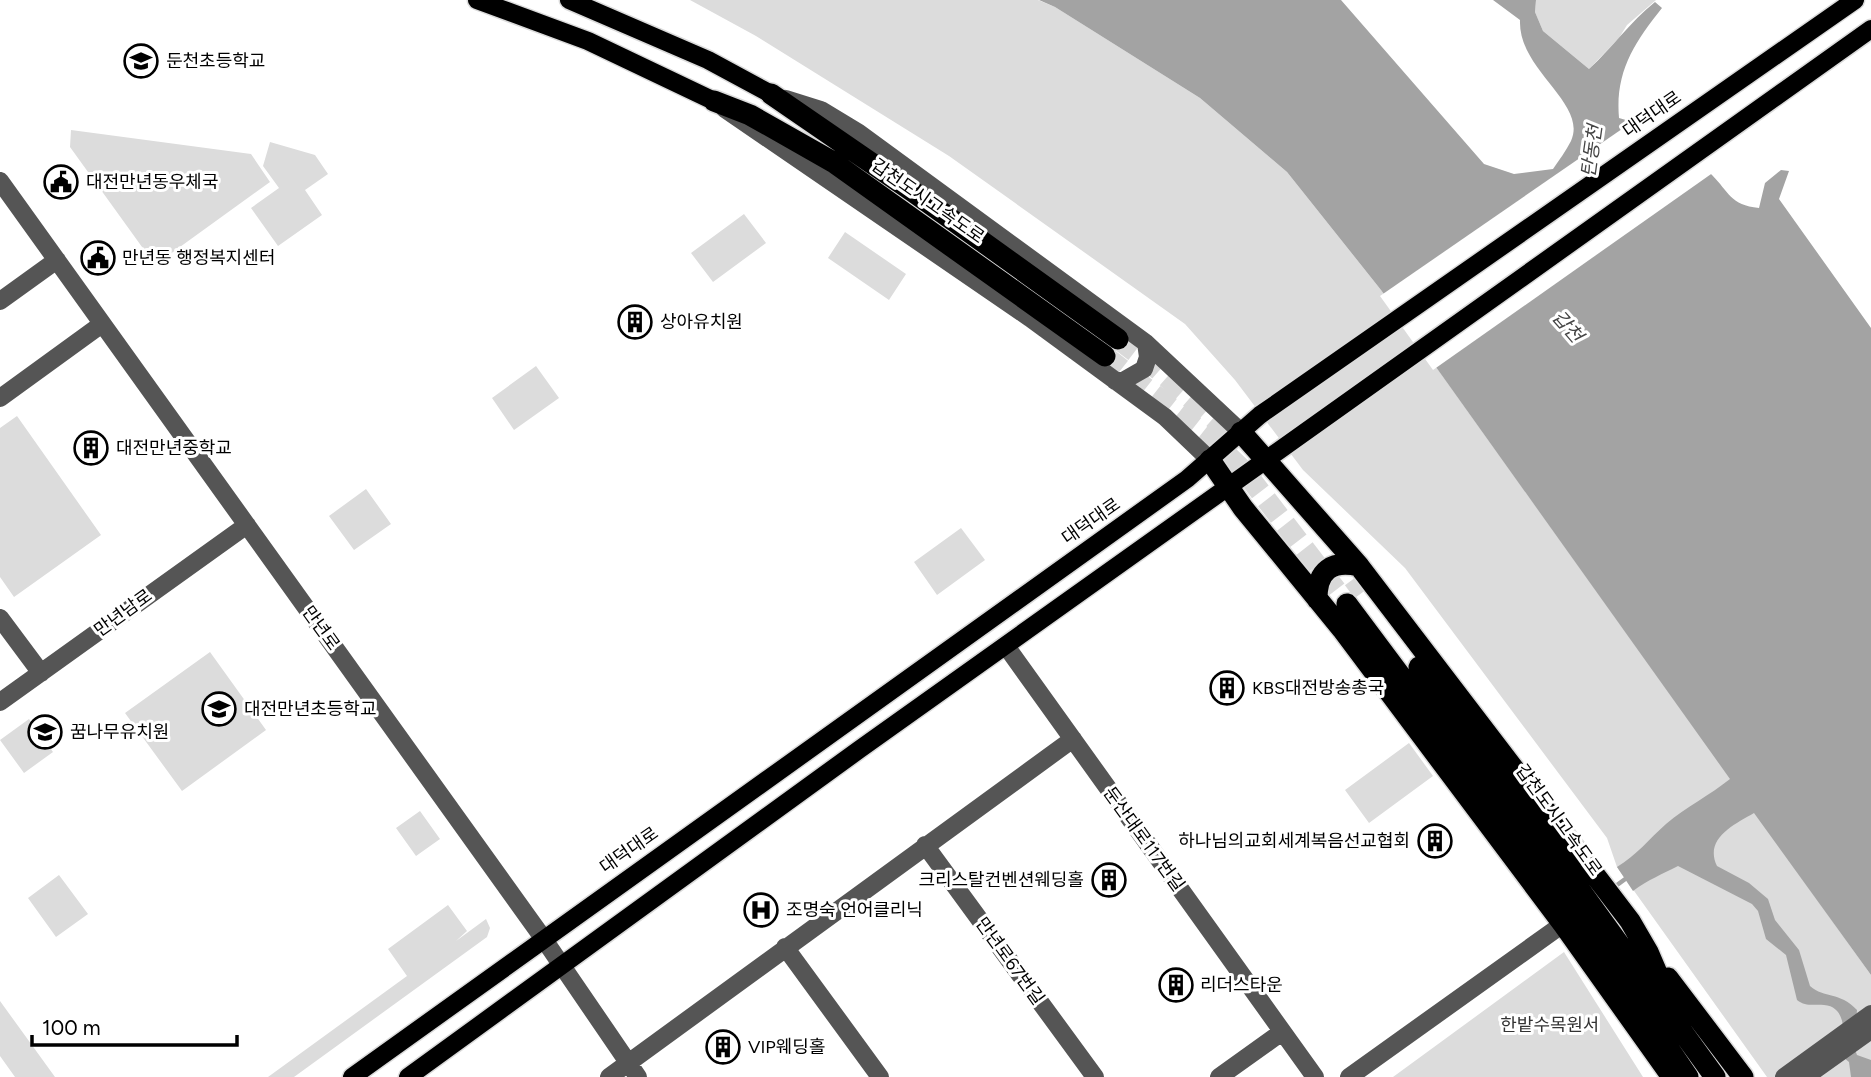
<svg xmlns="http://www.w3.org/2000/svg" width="1871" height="1077" font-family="Figtree,'Noto Sans KR',sans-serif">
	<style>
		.green { fill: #dcdcdc }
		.water { fill: #a3a3a3 }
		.pier { fill: #fff }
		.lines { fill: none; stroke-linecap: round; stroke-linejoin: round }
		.stream { stroke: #a3a3a3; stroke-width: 4.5 }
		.highway-tunnel { stroke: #d9d9d9; stroke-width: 21; stroke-dasharray: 21 10; stroke-linecap: butt }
		.major-casing { stroke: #dbdbdb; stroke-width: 21 }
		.highway-casing { stroke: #dbdbdb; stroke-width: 24 }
		.minor { stroke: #555; stroke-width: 18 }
		.major { stroke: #000; stroke-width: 18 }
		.highway { stroke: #000; stroke-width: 21 }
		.labels { text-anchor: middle; stroke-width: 6; stroke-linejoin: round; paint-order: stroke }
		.poi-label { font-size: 18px; fill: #000; stroke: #fff; text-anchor: start }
		.street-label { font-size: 18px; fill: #000; stroke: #fff }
		.park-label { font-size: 18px; fill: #333; stroke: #fff }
		.water-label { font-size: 19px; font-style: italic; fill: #444; stroke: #fff }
	</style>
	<rect width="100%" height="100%" fill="#fff"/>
	<path class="green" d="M 690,0 L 1038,0 L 1055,7 L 1200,98 L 1287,172 L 1381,290 L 1871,975 L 1871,1077 L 1767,1077 L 1617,867 L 1607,838 L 1405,568 L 1303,470 L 1235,380 L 1185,324 L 949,156 L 756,36 Z
		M 1536,0 L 1656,0 L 1627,25 L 1619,38 L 1589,69 L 1543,31 L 1535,12 Z
		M 71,130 L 251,154 L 270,182 L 155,265 L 70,147 Z
		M 270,142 L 315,155 L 328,174 L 305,190 L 322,215 L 278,246 L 251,208 L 279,188 L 263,166 Z
		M 744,214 L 766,243 L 713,282 L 691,253 Z
		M 845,232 L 906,274 L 889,300 L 828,258 Z
		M 536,366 L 559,398 L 514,430 L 492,398 Z
		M 17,416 L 101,535 L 14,597 L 0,577 L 0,428 Z
		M 366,489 L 391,524 L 354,550 L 329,516 Z
		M 961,528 L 985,560 L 937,595 L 914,562 Z
		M 210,652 L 266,730 L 182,791 L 125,713 Z
		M 29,719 L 53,752 L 24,773 L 0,740 Z
		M 1409,743 L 1433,776 L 1369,823 L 1345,790 Z
		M 420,811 L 440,839 L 416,856 L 396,828 Z
		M 59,875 L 88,914 L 56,937 L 28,898 Z
		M 448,905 L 467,931 L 456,941 L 486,919 L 490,928 L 487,937 L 294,1077 L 268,1077 L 407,976 L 388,949 Z
		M 1564,952 L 1643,1077 L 1393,1077 Z
		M 0,1001 L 55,1077 L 15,1077 L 0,1056 Z"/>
	<path class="water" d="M 1039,0 L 1341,0 L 1484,164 L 1514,174 L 1553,169 C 1559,160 1566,151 1571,141 C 1588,103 1518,71 1520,20 L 1493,0 L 1536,0 L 1535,12 L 1543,31 L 1589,69 C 1613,47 1630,22 1655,2 L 1662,8 C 1634,43 1615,72 1619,118 C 1651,127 1689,151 1712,175 C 1729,192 1730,205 1759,208 L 1765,183 L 1781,170 L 1789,171 L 1779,199 L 1871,328 L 1871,975 L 1754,813 C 1733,825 1704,839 1717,866 L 1749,883 L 1768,899 L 1775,920 L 1799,950 L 1810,986 C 1825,999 1839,991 1857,1010 L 1854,1047 L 1857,1055 L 1871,1060 L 1871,1077 L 1851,1077 L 1849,1062 L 1843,1057 C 1843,1039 1849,1007 1824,1005 C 1813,1004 1806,1007 1797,1000 L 1786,955 L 1766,939 L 1758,911 L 1752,904 L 1678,866 C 1662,874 1648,880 1633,891 L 1617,867 C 1637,855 1649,839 1666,824 C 1686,807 1710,795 1730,779 L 1381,290 L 1287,172 L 1200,98 L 1055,7 Z"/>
	<path class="pier" d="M 1635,120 L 1672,139 L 1714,172 L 1433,370 L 1380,296 Z"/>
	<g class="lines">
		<path class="stream" d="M 1617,885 L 1628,877"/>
		<path class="highway-tunnel" d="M 1118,339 L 1155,367 L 1229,432
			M 1105,356 L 1207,436 L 1245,472 L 1347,604
			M 1335,554 L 1363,592"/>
		<defs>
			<path id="major" d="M 477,0 L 588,41 L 714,101
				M 569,0 L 708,60 L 771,94
				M 352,1077 L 1187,479 L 1260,415 L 1855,0
				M 408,1077 L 860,749 L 1871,29"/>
			<path id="highway" d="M 771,94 L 912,191 L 1118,339
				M 714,101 L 750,115 L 833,162 L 1105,356
				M 1241,432 L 1359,566 L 1630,921 L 1648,952 L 1681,1029
				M 1210,460 L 1243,508 L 1342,629 L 1563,924 L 1672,1077
				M 1317,599 C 1317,570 1332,560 1359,566
				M 1347,604 L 1560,889 L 1688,1077
				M 1419,667 L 1715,1077
				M 1668,978 L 1743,1077"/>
		</defs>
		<use href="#major" class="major-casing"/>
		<use href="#highway" class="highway-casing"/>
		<path class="minor" d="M 786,99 L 821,110 L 859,133 L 1146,343 L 1241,432
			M 725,109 L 1030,318 L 1165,417 L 1210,460
			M 0,181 L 543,938 L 638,1077
			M 0,301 L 57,260
			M 1115,381 L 1123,381 L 1144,369 L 1148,357 L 1146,343
			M 0,398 L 102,324
			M 0,618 L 41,673
			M 1006,646 L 1315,1077
			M 0,702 L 247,525
			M 925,845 L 1095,1077
			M 785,947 L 880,1077
			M 609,1077 L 1073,739
			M 1219,1077 L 1282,1032
			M 1349,1077 L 1563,924
			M 1784,1077 L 1871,1014
			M 1805,1077 L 1871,1030"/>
		<use href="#major" class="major"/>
		<use href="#highway" class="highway"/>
	</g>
	<defs>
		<symbol id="school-ring" viewBox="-11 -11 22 22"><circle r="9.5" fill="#fff" stroke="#000" stroke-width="1.5"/><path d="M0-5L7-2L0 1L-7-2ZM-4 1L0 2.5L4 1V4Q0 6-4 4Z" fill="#000"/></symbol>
		<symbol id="civic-ring" viewBox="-11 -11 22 22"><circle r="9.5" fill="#fff" stroke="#000" stroke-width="1.5"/><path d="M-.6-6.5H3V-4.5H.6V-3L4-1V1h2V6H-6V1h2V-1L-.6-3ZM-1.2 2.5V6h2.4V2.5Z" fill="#000"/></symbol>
		<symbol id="building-ring" viewBox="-11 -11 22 22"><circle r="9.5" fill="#fff" stroke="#000" stroke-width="1.5"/><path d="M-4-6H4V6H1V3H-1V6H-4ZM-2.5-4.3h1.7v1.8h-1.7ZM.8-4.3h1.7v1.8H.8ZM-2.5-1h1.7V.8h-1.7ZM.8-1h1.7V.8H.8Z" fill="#000"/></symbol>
		<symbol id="hospital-ring" viewBox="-11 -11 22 22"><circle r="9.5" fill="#fff" stroke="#000" stroke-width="1.5"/><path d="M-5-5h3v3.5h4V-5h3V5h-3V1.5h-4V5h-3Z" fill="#000"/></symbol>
	</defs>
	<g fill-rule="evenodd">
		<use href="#school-ring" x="122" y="42" width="38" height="38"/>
		<use href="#civic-ring" x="42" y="163" width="38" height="38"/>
		<use href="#civic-ring" x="79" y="239" width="38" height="38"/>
		<use href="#building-ring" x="616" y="303" width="38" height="38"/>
		<use href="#building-ring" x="72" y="429" width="38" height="38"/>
		<use href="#building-ring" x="1208" y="669" width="38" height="38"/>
		<use href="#school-ring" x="200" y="690" width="38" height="38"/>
		<use href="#school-ring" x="26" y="713" width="38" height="38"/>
		<use href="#building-ring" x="1416" y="822" width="38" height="38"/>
		<use href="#building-ring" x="1090" y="861" width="38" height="38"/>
		<use href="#hospital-ring" x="742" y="891" width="38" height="38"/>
		<use href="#building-ring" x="1157" y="966" width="38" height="38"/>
		<use href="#building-ring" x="704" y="1028" width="38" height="38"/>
	</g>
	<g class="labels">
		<g class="poi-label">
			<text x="166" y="67">둔천초등학교</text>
			<text x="86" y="188">대전만년동우체국</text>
			<text x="122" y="264">만년동 행정복지센터</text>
			<text x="660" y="328">상아유치원</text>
			<text x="116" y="454">대전만년중학교</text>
			<text x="1252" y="694">KBS대전방송총국</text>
			<text x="244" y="715">대전만년초등학교</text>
			<text x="70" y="738">꿈나무유치원</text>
			<text x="1410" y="847" text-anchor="end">하나님의교회세계복음선교협회</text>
			<text x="1084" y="886" text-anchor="end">크리스탈컨벤션웨딩홀</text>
			<text x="786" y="916">조명숙 언어클리닉</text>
			<text x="1200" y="991">리더스타운</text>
			<text x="748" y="1053">VIP웨딩홀</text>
		</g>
		<g class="street-label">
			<text transform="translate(1652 114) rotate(-35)" y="6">대덕대로</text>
			<text transform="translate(928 201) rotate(35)" y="6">갑천도시고속도로</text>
			<text transform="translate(1091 521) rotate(-35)" y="6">대덕대로</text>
			<text transform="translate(123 613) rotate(-36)" y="6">만년남로</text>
			<text transform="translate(321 628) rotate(54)" y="6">만년로</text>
			<text transform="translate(1559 820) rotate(54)" y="6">갑천도시고속도로</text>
			<text transform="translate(1144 839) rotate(54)" y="6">둔산대로117번길</text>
			<text transform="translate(629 850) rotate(-35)" y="6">대덕대로</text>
			<text transform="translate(1010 961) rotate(54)" y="6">만년로67번길</text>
		</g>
		<g class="park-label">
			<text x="1550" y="1031">한밭수목원서</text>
		</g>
		<g class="water-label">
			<text transform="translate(1591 151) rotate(-82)" y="7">탄동천</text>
			<text transform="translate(1568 326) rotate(49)" y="7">갑천</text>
		</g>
	</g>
	<path d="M32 1035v10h205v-10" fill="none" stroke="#000000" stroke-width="3.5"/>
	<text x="42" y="1035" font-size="21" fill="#000000" stroke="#ffffff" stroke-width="5" paint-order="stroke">100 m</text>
</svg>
